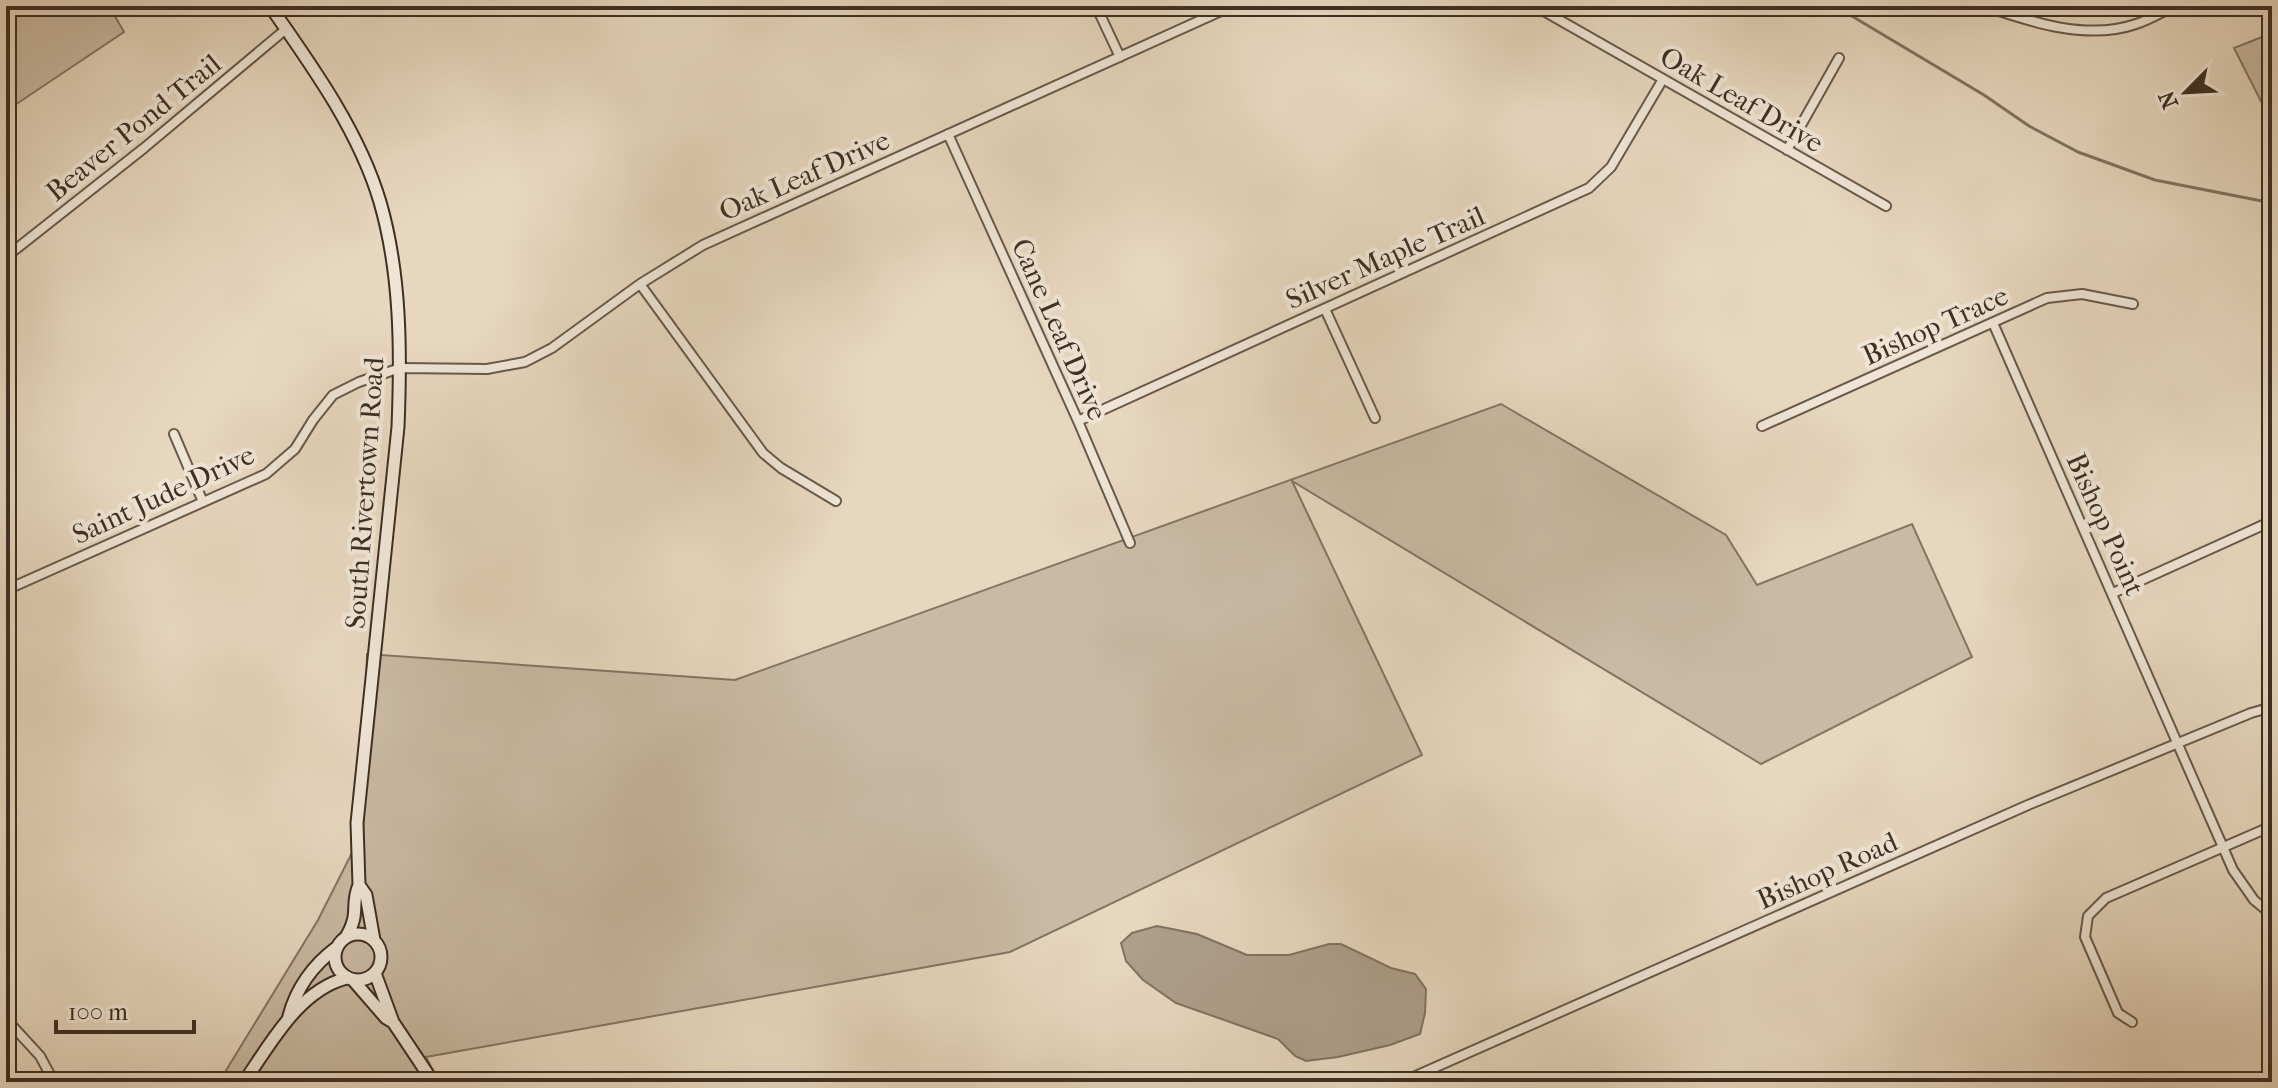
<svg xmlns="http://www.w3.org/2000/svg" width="2278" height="1088" font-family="'IM FELL French Canon',serif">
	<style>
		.green { fill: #cabaa4; stroke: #847464; stroke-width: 2 }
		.water { fill: #ae9e8a; stroke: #817261; stroke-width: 2 }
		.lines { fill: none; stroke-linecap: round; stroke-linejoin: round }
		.stream { stroke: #817261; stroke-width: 3 }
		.street-casing { stroke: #68594a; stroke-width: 12 }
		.secondary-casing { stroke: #3e2f23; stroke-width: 15 }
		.street { stroke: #efe5d5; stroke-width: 8 }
		.secondary { stroke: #efe5d5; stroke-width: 11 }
		.labels { text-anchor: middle; stroke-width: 8; stroke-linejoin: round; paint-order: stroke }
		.street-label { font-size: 28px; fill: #3e2f23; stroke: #efe5d5 }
	</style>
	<rect width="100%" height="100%" fill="#e7d7bf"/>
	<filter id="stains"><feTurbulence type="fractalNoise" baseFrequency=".0025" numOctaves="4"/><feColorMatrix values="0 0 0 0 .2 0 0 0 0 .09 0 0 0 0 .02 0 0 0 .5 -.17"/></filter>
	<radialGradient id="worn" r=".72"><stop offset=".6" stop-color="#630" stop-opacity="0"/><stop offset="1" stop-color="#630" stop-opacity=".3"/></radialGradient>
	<path class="green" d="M 6,6 L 109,6 L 124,32 L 6,111 Z
		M 2272,33 L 2272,123 L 2234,48 Z
		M 1501,404 L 1726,535 L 1757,585 L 1912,524 L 1972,657 L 1761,764 L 1292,481 L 1422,755 L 1010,952 L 426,1057 L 439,1082 L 219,1082 L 318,920 L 363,831 L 367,654 L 735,680 Z"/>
	<path class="water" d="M 1157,926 L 1197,934 L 1247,955 L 1289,955 L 1329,944 L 1341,944 L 1391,968 L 1415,974 L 1426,989 L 1425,1013 L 1420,1034 L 1390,1045 L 1338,1057 L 1306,1061 L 1295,1056 L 1278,1039 L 1176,1003 L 1143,980 L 1126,961 L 1121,943 L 1132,933 Z"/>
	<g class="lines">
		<path class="stream" d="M 1835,6 L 1984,95 L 2029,126 L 2078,152 L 2155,180 L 2272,203"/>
		<defs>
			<path id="street" d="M 1096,6 L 1120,57
				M 1535,6 L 1886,206
				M 1984,6 C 2031,22 2087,41 2136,24 C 2149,20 2162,12 2175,6
				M 948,134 L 1078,421 L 1130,543
				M 1787,150 L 1839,58
				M 6,257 L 144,148 L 286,29
				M 640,284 L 763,453 L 781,468 L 836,501
				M 1325,309 L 1375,418
				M 1993,323 L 2233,870 L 2254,900 L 2272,915
				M 1078,421 L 1589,188 L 1611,167 L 1663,79
				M 1762,426 L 2047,298 L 2082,294 L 2133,304
				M 174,434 L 203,502
				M 6,590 L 266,474 L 295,449 L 313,420 L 333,395 L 359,382 L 400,368 L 487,369 L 525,362 L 552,348 L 640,284 L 703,245 L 1232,6
				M 2113,593 L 2272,521
				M 6,1019 L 40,1056 L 54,1082
				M 2132,1022 L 2118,1013 L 2085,937 L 2088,916 L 2106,898 L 2272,826
				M 1402,1082 L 2028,805 L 2251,713 L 2272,707"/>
			<path id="secondary" d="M 270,6 C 312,66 359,131 380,202 C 401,274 401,352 398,427 L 357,823 L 359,885 C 350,905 361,912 346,937
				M 359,885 L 366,895 L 374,940
				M335 957a23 23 0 1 1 46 0a23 23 0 1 1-46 0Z
				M 375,973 L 393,1022 L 433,1082
				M 353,980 L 386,1018 L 393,1022
				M 289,1016 C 296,989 313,965 336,948
				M 244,1082 C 271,1043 299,990 347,978"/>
		</defs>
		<use href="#street" class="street-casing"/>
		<use href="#secondary" class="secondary-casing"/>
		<use href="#street" class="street"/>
		<use href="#secondary" class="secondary"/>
	</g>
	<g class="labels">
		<g class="street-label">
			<text transform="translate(1742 99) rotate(30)" y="10">Oak Leaf Drive</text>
			<text transform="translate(133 127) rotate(-39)" y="10">Beaver Pond Trail</text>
			<text transform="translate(804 175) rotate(-24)" y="10">Oak Leaf Drive</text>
			<text transform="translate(1385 257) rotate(-24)" y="10">Silver Maple Trail</text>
			<text transform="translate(1935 325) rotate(-24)" y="10">Bishop Trace</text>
			<text transform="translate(1060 329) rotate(66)" y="10">Cane Leaf Drive</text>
			<text transform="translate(364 493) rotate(-86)" y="10">South Rivertown Road</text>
			<text transform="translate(163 494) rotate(-25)" y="10">Saint Jude Drive</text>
			<text transform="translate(2106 524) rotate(66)" y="10">Bishop Point</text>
			<text transform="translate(1827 870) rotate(-24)" y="10">Bishop Road</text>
		</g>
	</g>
	<rect width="2278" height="1088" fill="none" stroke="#e7d7bf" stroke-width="32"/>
	<rect x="8" y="8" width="2262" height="1072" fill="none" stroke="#3e2f23" stroke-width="4"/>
	<rect x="16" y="16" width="2246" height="1056" fill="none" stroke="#3e2f23" stroke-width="2"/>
	<g transform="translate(2186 92) rotate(246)" stroke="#efe5d5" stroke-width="6" paint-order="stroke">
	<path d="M0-6L14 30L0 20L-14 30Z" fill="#3e2f23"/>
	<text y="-12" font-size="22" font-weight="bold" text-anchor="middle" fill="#3e2f23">N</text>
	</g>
	<path d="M56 1020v12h138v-12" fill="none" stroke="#3e2f23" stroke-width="4"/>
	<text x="68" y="1020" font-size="24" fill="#3e2f23" stroke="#efe5d5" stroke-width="6" paint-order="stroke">100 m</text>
	<rect width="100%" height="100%" filter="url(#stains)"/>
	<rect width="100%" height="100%" fill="url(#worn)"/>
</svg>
